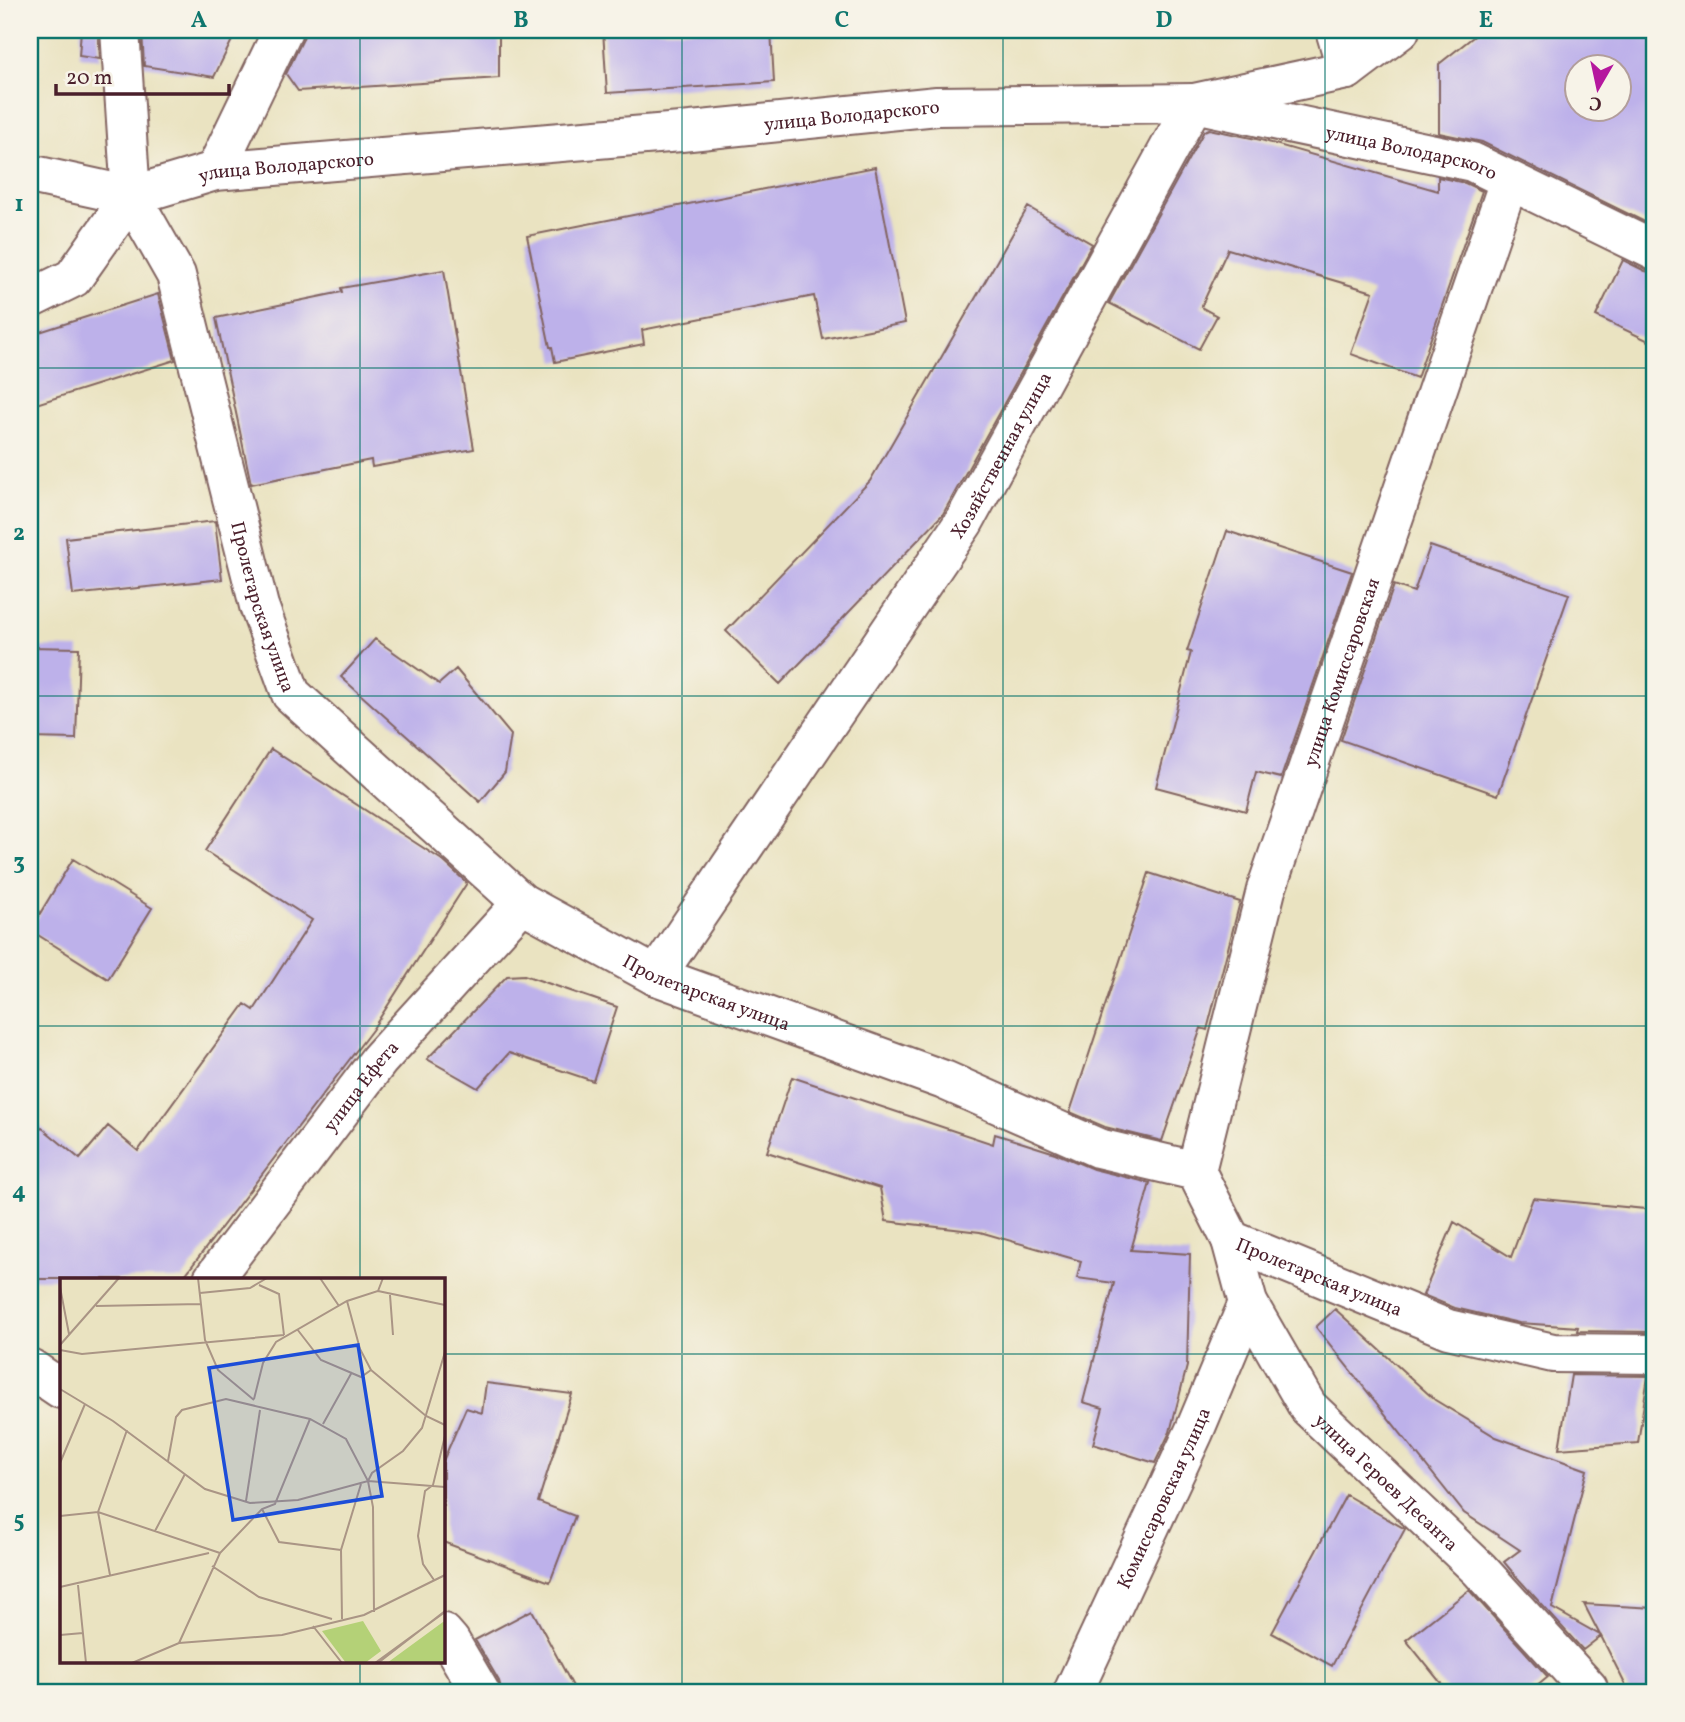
<svg xmlns="http://www.w3.org/2000/svg" width="1685" height="1722" font-family="Vollkorn,serif">
	<style>
		.building { fill: #bdb1ea; fill-rule: evenodd }
		.lines { fill: none; stroke-linecap: round; stroke-linejoin: round }
		.street-casing { stroke: #826460; stroke-width: 42 }
		.secondary-casing { stroke: #826460; stroke-width: 42 }
		.street { stroke: #fff; stroke-width: 38 }
		.secondary { stroke: #fff; stroke-width: 38 }
		.grid { fill: none; stroke: #0f766e; stroke-width: 2; stroke-opacity: 0.55 }
		.labels { text-anchor: middle; stroke-width: 5; stroke-linejoin: round; paint-order: stroke }
		.street-label { font-size: 19px; fill: #4a1f2b; stroke: #f7f3e8 }
		.inset-road { fill: none; stroke: #aa9585; stroke-width: 2 }
		.view { fill: #1d4ed8; fill-opacity: 0.15; stroke: #1d4ed8; stroke-width: 3.5 }
		.inset-edge { fill: none; stroke: #4a1f2b; stroke-width: 3.5 }
		.neatline { fill: none; stroke: #0f766e; stroke-width: 2.5 }
		.grid-label { font-size: 23px; text-anchor: middle; font-weight: bold; fill: #0f766e }
	</style>
	<rect width="100%" height="100%" fill="#f7f3e8"/>
	<filter id="ink" filterUnits="userSpaceOnUse"><feTurbulence type="fractalNoise" baseFrequency=".0143" numOctaves="2"/><feDisplacementMap in="SourceGraphic" scale="14" xChannelSelector="R" yChannelSelector="G"/><feConvolveMatrix kernelMatrix="1 2 1 2 8 2 1 2 1" color-interpolation-filters="sRGB"/></filter>
	<filter id="wash" filterUnits="userSpaceOnUse"><feTurbulence type="fractalNoise" baseFrequency=".00686" numOctaves="4" result="noise"/><feDisplacementMap in="SourceGraphic" scale="28" xChannelSelector="R" yChannelSelector="G"/><feGaussianBlur stdDeviation="1.57" result="paint"/><feColorMatrix in="noise" values="0 0 0 0 0 0 0 0 0 0 0 0 0 0 0 0 0 1.4 0 .05"/><feComposite in="paint" operator="in"/></filter>
	<g filter="url(#wash)">
		<rect width="100%" height="100%" fill="#eae3c1"/>
		<g id="blocks">
			<path class="building" d="M 81,30 L 98,30 L 100,59 L 79,56 Z
				M 142,30 L 237,30 L 214,77 L 144,66 Z
				M 305,30 L 499,30 L 499,78 L 298,91 L 286,74 L 303,39 Z
				M 603,30 L 771,30 L 774,82 L 607,93 Z
				M 1482,30 L 1655,30 L 1655,227 L 1482,142 L 1439,133 L 1439,64 ZM 1577,66 L 1619,66 L 1619,108 L 1577,108 Z
				M 1209,129 L 1261,140 L 1438,191 L 1438,177 L 1465,183 L 1482,191 L 1417,378 L 1351,354 L 1373,292 L 1228,249 L 1201,307 L 1217,316 L 1199,349 L 1109,303 L 1204,131 Z
				M 875,167 L 905,323 L 823,339 L 814,296 L 642,330 L 644,344 L 555,362 L 552,347 L 550,347 L 527,236 Z
				M 1028,207 L 1092,244 L 943,514 L 780,684 L 726,631 L 870,481 Z
				M 1623,260 L 1645,271 L 1655,273 L 1655,344 L 1596,316 Z
				M 444,270 L 474,449 L 372,467 L 371,460 L 251,484 L 216,318 L 342,292 L 341,288 Z
				M 158,294 L 175,360 L 30,406 L 30,335 Z
				M 215,521 L 222,579 L 73,595 L 66,538 Z
				M 1227,531 L 1352,572 L 1281,778 L 1256,772 L 1246,811 L 1156,787 L 1191,652 L 1187,651 Z
				M 1430,546 L 1569,594 L 1498,795 L 1341,740 L 1394,585 L 1414,592 Z
				M 375,639 L 439,684 L 456,669 L 511,735 L 505,772 L 480,802 L 341,677 Z
				M 30,647 L 79,648 L 76,739 L 30,738 Z
				M 271,749 L 442,860 L 467,883 L 372,1030 L 182,1279 L 30,1279 L 30,1118 L 80,1159 L 108,1126 L 138,1151 L 245,1004 L 254,1010 L 312,920 L 205,851 Z
				M 73,859 L 152,908 L 108,979 L 30,930 Z
				M 1149,873 L 1240,902 L 1207,1030 L 1201,1028 L 1162,1141 L 1105,1127 L 1070,1112 Z
				M 524,975 L 617,1007 L 593,1081 L 509,1053 L 478,1088 L 427,1059 L 507,976 Z
				M 792,1077 L 993,1144 L 995,1134 L 1055,1153 L 1093,1169 L 1150,1183 L 1131,1250 L 1190,1254 L 1187,1366 L 1170,1432 L 1155,1463 L 1093,1444 L 1103,1408 L 1083,1402 L 1114,1283 L 1077,1278 L 1081,1261 L 980,1232 L 886,1221 L 880,1188 L 767,1152 Z
				M 1533,1198 L 1655,1210 L 1654,1332 L 1577,1331 L 1578,1327 L 1519,1323 L 1455,1308 L 1423,1295 L 1454,1222 L 1511,1257 Z
				M 1335,1309 L 1435,1400 L 1496,1437 L 1587,1470 L 1552,1608 L 1600,1635 L 1584,1604 L 1655,1608 L 1655,1692 L 1629,1692 L 1601,1636 L 1583,1650 L 1514,1574 L 1504,1562 L 1520,1550 L 1464,1513 L 1316,1327 Z
				M 1571,1375 L 1648,1376 L 1638,1443 L 1559,1449 Z
				M 486,1383 L 572,1394 L 538,1502 L 575,1516 L 550,1582 L 443,1542 L 443,1461 L 466,1408 L 482,1413 Z
				M 1346,1495 L 1405,1529 L 1332,1666 L 1272,1633 Z
				M 1469,1590 L 1548,1677 L 1530,1692 L 1448,1692 L 1406,1640 Z
				M 532,1610 L 576,1692 L 502,1692 L 499,1681 L 475,1640 Z"/>
		</g>
	</g>
	<g filter="url(#ink)">
		<use href="#blocks" fill-opacity="0" stroke="#826460" stroke-width="2"/>
		<g class="lines">
			<defs>
				<g id="street">
					<path d="M 1335,30 L 1347,70"/>
					<path d="M 215,171 L 283,30"/>
					<path id="s1" d="M 131,196 L 176,275 L 259,606 L 291,694 L 522,903 L 656,976 L 944,1080 L 1098,1148 L 1196,1171 L 1231,1240 L 1448,1329 L 1553,1353 L 1655,1354"/>
					<path d="M 30,299 L 73,278 L 131,196 L 120,30"/>
					<path id="s2" d="M 656,976 L 964,522 L 1194,103 L 1347,70 L 1400,30"/>
					<path id="s3" d="M 1196,1171 L 1266,890 L 1509,181"/>
					<path id="s4" d="M 1231,1240 L 1248,1303 L 1308,1407 L 1479,1569 L 1588,1688 L 1588,1692"/>
					<path id="s5" d="M 213,1279 L 379,1060 L 522,903"/>
					<path d="M 30,1368 L 61,1389"/>
					<path d="M 443,1633 L 450,1641 L 480,1692"/>
					<path id="s6" d="M 1073,1692 L 1194,1432 L 1248,1303"/>
				</g>
				<g id="secondary">
					<path id="s7" d="M 30,174 L 131,196 L 215,171 L 681,132 L 937,106 L 1194,103 L 1472,162 L 1655,251"/>
				</g>
			</defs>
			<use href="#street" class="street-casing"/>
			<use href="#secondary" class="secondary-casing"/>
			<use href="#street" class="street"/>
			<use href="#secondary" class="secondary"/>
		</g>
	</g>
	<path class="grid" d="M 360,30 L 360,1279M 682,30 L 682,1692M 1003,30 L 1003,1692M 1325,30 L 1325,1692M 30,368 L 1655,368M 30,696 L 1655,696M 30,1026 L 1655,1026M 30,1354 L 61,1354M 443,1354 L 1655,1354M 360,1661 L 360,1692"/>
	<g class="labels">
		<g class="street-label">
			<text dy="7" stroke="none"><textPath href="#s7" startOffset="830">улица Володарского</textPath></text>
			<text dy="7" stroke="none"><textPath href="#s7" startOffset="1396">улица Володарского</textPath></text>
			<text dy="7" stroke="none"><textPath href="#s7" startOffset="262">улица Володарского</textPath></text>
			<text dy="7" stroke="none"><textPath href="#s2" startOffset="625">Хозяйственная улица</textPath></text>
			<text dy="7" stroke="none"><textPath href="#s1" startOffset="434">Пролетарская улица</textPath></text>
			<text dy="7" stroke="none"><textPath href="#s3" startOffset="520">улица Комиссаровская</textPath></text>
			<text dy="7" stroke="none"><textPath href="#s1" startOffset="1043">Пролетарская улица</textPath></text>
			<text dy="7" stroke="none"><textPath href="#s5" startOffset="243">улица Ефета</textPath></text>
			<text dy="7" stroke="none"><textPath href="#s1" startOffset="1738">Пролетарская улица</textPath></text>
			<text dy="7" stroke="none"><textPath href="#s4" startOffset="294">улица Героев Десанта</textPath></text>
			<text dy="7" stroke="none"><textPath href="#s6" startOffset="214">Комиссаровская улица</textPath></text>
		</g>
	</g>
	<g transform="translate(60 1278)">
		<rect width="385" height="385" fill="#eae3c1"/>
		<path d="M 303,343 L 321,373 L 305,385 L 286,385 L 262,353 ZM 385,343 L 385,385 L 327,385 L 383,344 Z" fill="#b4d177"/>
		<path class="inset-road" d="M 138,0 L 145,62 L 158,92 L 194,122M 260,0 L 279,28M 199,7 L 219,16 L 224,57M 0,9 L 9,56M 318,13 L 385,27M 140,15 L 190,10 L 207,0M 330,17 L 333,57M 287,23 L 300,71 L 311,92M 36,28 L 141,26M 237,51 L 261,82 L 301,99 L 311,92M 0,67 L 59,0M 0,72 L 22,76 L 224,57M 311,92 L 366,138 L 385,147M 0,111 L 53,143 L 145,211 L 190,225 L 238,222 L 308,203 L 385,209M 194,121 L 203,85 L 216,64 L 287,23 L 318,13 L 323,0M 263,146 L 292,94M 108,183 L 116,139 L 122,132 L 166,121 L 250,141 L 286,161 L 308,203 L 313,229 L 314,334M 0,185 L 25,126M 308,203 L 312,195 L 343,173 L 362,150 L 385,74M 186,223 L 200,132M 202,231 L 219,264 L 281,272M 0,238 L 38,234 L 160,275M 95,253 L 125,196M 152,288 L 199,319 L 272,341M 50,297 L 38,234 L 67,152M 374,302 L 363,286 L 358,258 L 365,213 L 373,207 L 385,158M 18,307 L 26,385M 0,309 L 149,275M 282,341 L 281,272 L 301,206M 253,348 L 282,385M 0,357 L 23,355M 119,365 L 160,275 L 202,231 L 215,226 L 250,141M 72,385 L 119,365 L 222,357 L 304,337 L 385,297M 315,385 L 385,334M 318,385 L 385,333"/>
		<path class="view" d="M 298,67 L 322,218 L 173,242 L 149,90 Z"/>
		<rect width="385" height="385" class="inset-edge"/>
	</g>
	<rect width="1685" height="1722" fill="none" stroke="#f7f3e8" stroke-width="77"/>
	<g transform="translate(1598 88) rotate(189)"><circle r="33" fill="#f7f3e8" stroke="#b29e9c" stroke-width="2"/>
	<path d="M0-5L12 26L0 18L-12 26Z" fill="#b5179e"/>
	<text y="-10" font-size="19" font-weight="bold" text-anchor="middle" fill="#4a1f2b">С</text>
	</g>
	<path d="M56 84v10h173v-10" fill="none" stroke="#4a1f2b" stroke-width="3.5"/>
	<text x="66" y="84" font-size="21" fill="#4a1f2b" stroke="#f7f3e8" stroke-width="5" paint-order="stroke">20 m</text>
	<rect x="38" y="38" width="1608" height="1646" class="neatline"/>
	<g class="grid-label">
		<text x="199" y="27">A</text>
		<text x="521" y="27">B</text>
		<text x="842" y="27">C</text>
		<text x="1164" y="27">D</text>
		<text x="1486" y="27">E</text>
		<text x="19" y="211">1</text>
		<text x="19" y="540">2</text>
		<text x="19" y="869">3</text>
		<text x="19" y="1198">4</text>
		<text x="19" y="1527">5</text>
	</g>
</svg>
